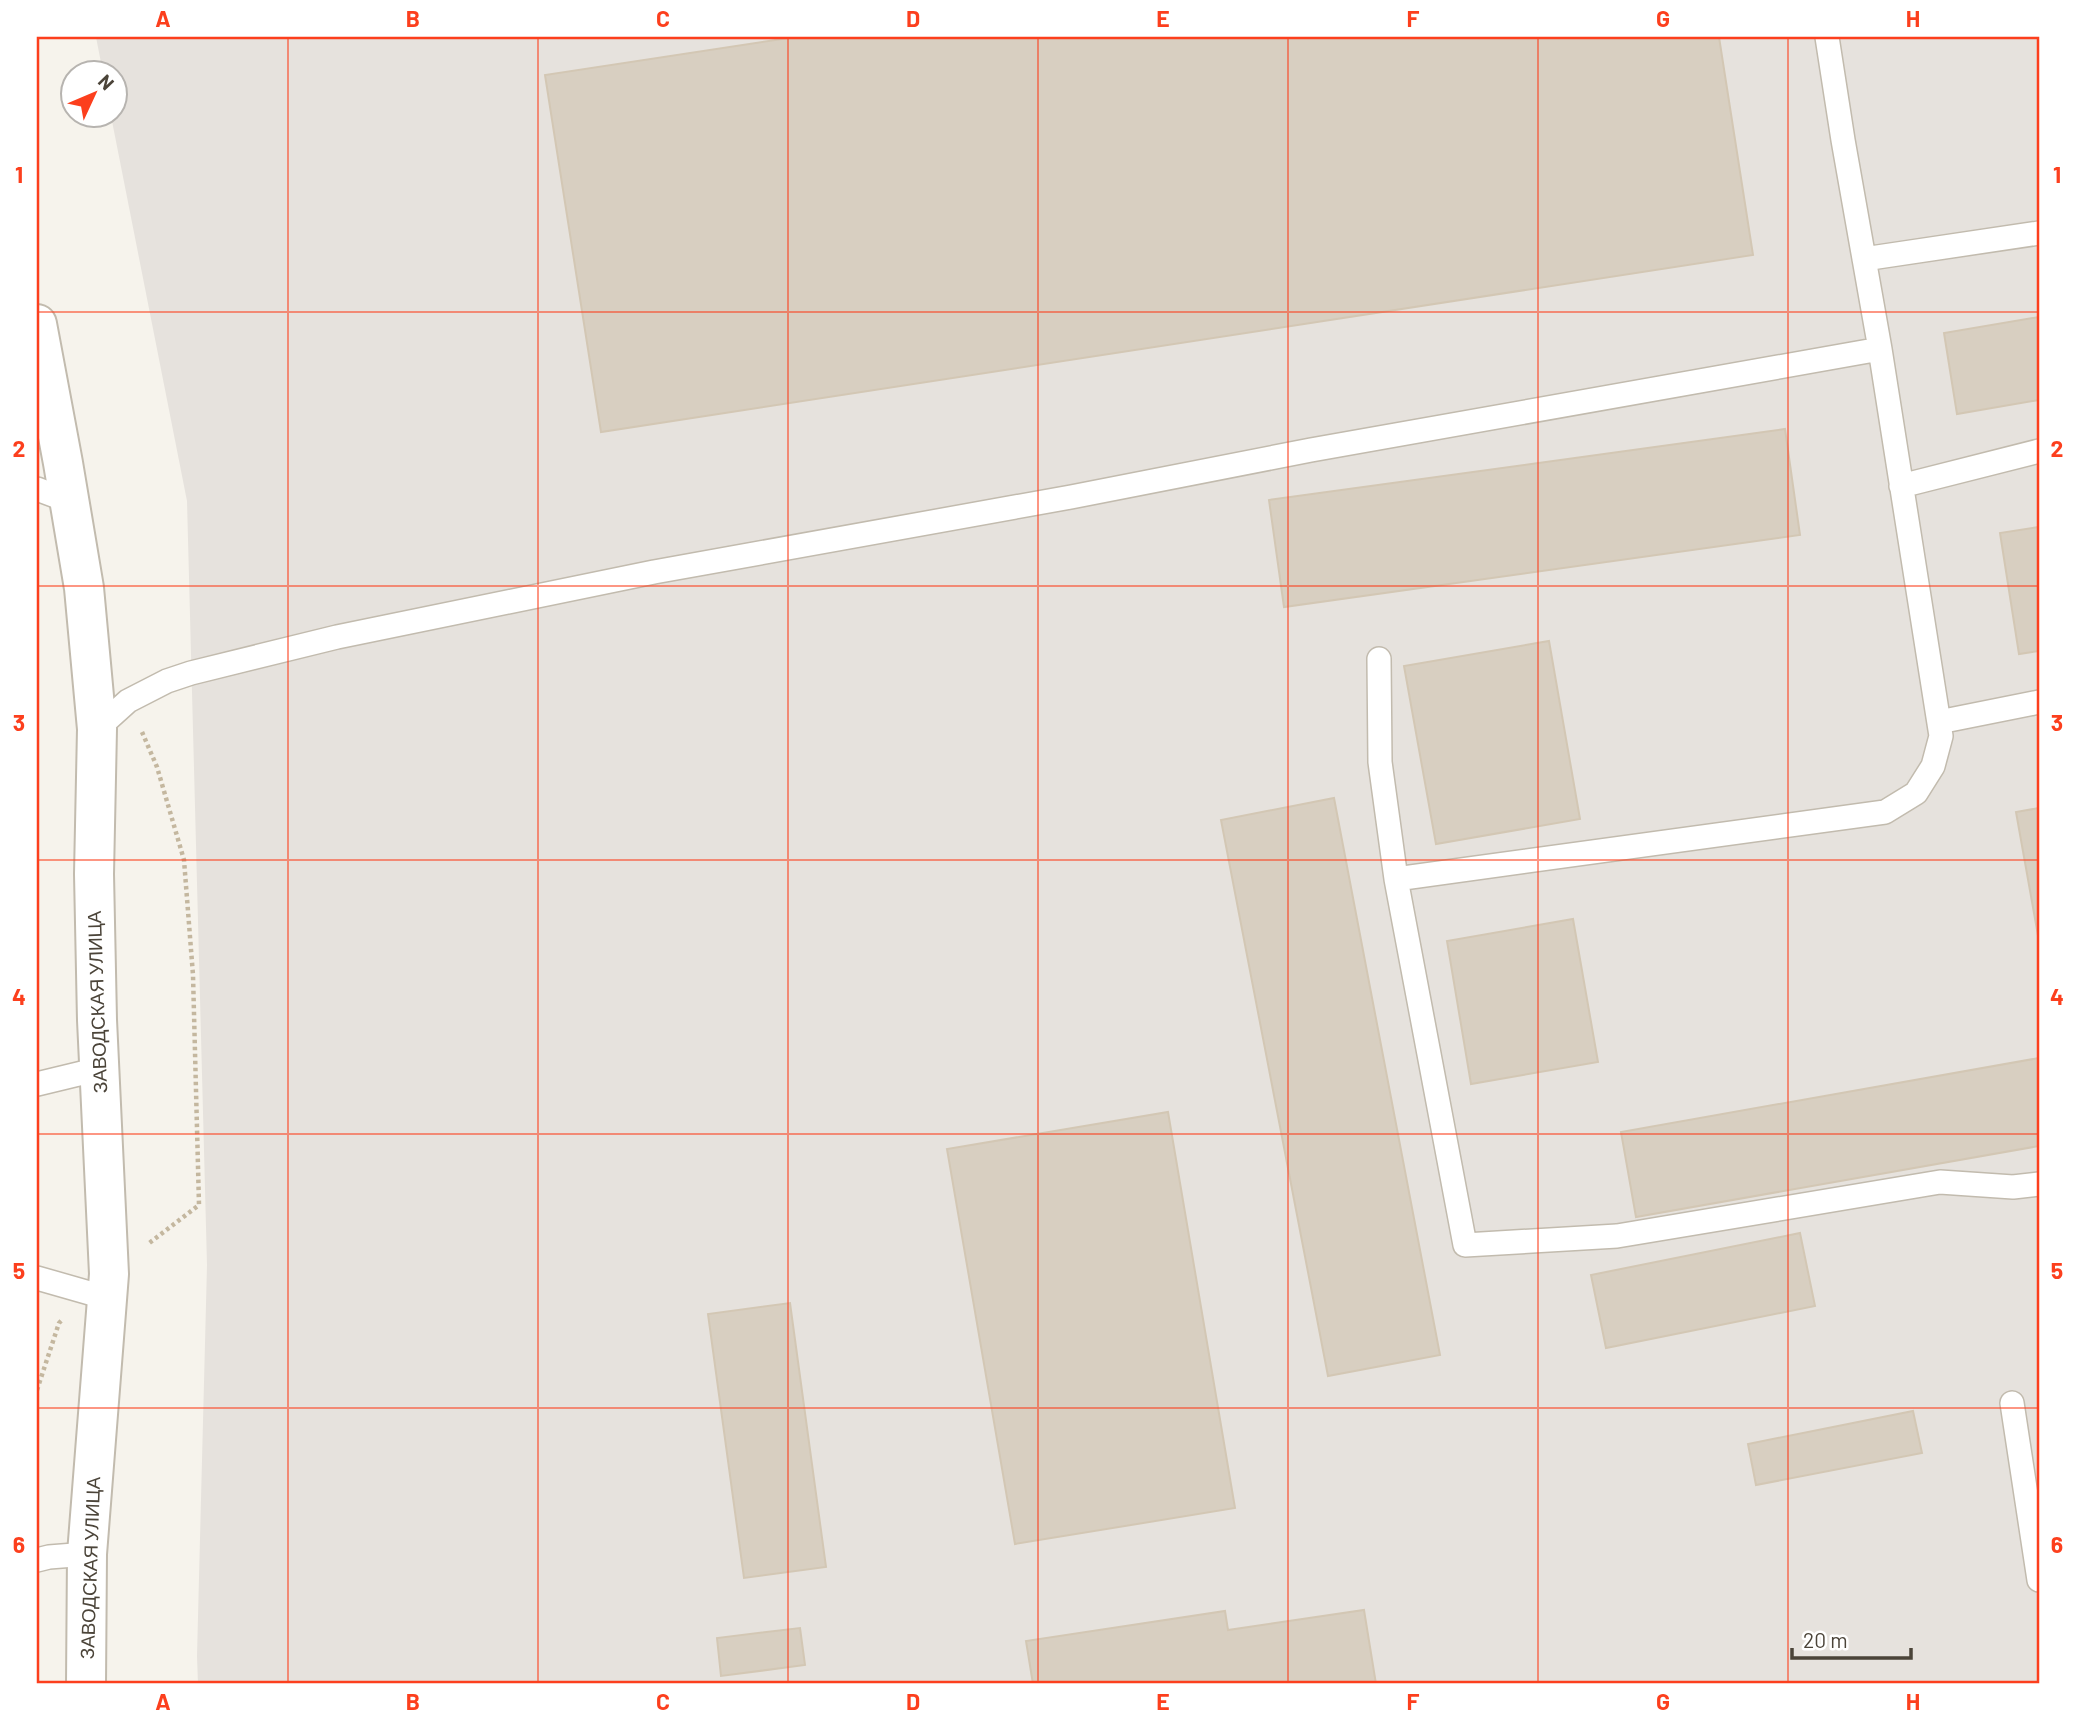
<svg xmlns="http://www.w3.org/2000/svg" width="2076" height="1721" font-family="Barlow,sans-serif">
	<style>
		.industrial { fill: #e6e2dd }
		.building { fill: #d8cfc1; stroke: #d3c7b4; stroke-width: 2 }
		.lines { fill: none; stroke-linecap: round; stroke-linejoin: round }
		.service-casing { stroke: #c2bbae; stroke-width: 26 }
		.minor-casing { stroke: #c2bbae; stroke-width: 42 }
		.path { stroke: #c4b79f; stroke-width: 4.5; stroke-dasharray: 3.5 3.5; stroke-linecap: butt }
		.service { stroke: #fff; stroke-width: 23 }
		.minor { stroke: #fff; stroke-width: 38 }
		.grid { fill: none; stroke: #fc3f1d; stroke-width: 2; stroke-opacity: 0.55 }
		.labels { text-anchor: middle; stroke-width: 5; stroke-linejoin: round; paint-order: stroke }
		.street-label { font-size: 19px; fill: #4b4439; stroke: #fff }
		.neatline { fill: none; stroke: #fc3f1d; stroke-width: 2.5 }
		.grid-label { font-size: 23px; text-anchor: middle; font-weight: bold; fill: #fc3f1d }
	</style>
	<rect width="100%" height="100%" fill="#f6f3ec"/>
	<path class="industrial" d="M 96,37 L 2039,37 L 2039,1684 L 198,1684 L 197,1656 L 207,1265 L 187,501 L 111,116 L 116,116 L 116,74 L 103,73 Z"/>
	<path class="building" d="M 795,37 L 1719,37 L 1753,255 L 601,432 L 545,75 Z
		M 2039,317 L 2039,400 L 1957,414 L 1944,333 Z
		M 1785,429 L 1800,535 L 1284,607 L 1269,500 Z
		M 2039,527 L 2039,651 L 2019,654 L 2000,533 Z
		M 1549,641 L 1580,819 L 1436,844 L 1404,666 Z
		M 1334,798 L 1440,1355 L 1328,1376 L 1221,820 Z
		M 2039,808 L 2039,941 L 2016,812 Z
		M 1573,919 L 1598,1062 L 1471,1084 L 1447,941 Z
		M 2039,1058 L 2039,1146 L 1636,1217 L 1621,1132 Z
		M 1168,1112 L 1235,1508 L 1015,1544 L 947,1149 Z
		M 1800,1233 L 1815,1306 L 1606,1348 L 1591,1275 Z
		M 790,1303 L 826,1567 L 744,1578 L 708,1314 Z
		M 1913,1411 L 1922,1453 L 1756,1485 L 1748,1444 Z
		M 1364,1610 L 1376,1684 L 1033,1684 L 1026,1641 L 1225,1611 L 1228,1630 Z
		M 800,1628 L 805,1665 L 721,1676 L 717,1638 Z"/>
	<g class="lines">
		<defs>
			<path id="service" d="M 1827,37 L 1843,140 L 1880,349
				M 1864,259 L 2039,233
				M 1901,486 L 2039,451
				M 37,489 L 69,501
				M 1379,659 L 1380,762 L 1396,879
				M 1939,722 L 2039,702
				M 97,729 L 128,701 L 167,681 L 191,673 L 337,637 L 654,572 L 1071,497 L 1311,450 L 1880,349 L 1941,736 L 1933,766 L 1916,793 L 1885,812 L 1396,879 L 1465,1245 L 1617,1236 L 1940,1182 L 2013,1187 L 2039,1184
				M 37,1084 L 99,1069
				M 37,1278 L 107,1298
				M 2012,1403 L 2039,1580
				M 37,1560 L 49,1557 L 87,1554"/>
			<path id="minor" d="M 37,324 L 63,463 L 84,588 L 97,729 L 94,874 L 97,1020 L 109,1274 L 87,1554 L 86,1684"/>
		</defs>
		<use href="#service" class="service-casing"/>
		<use href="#minor" class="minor-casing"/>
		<path class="path" d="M 142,732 L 157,767 L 184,860 L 193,975 L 199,1205 L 148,1244
			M 37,1390 L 59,1323 L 63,1319"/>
		<use href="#service" class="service"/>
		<use href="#minor" class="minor"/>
	</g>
	<path class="grid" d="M 288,37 L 288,1684M 538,37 L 538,1684M 788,37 L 788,1684M 1038,37 L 1038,1684M 1288,37 L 1288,1684M 1538,37 L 1538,1684M 1788,37 L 1788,1684M 37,312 L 2039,312M 37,586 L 2039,586M 37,860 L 2039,860M 37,1134 L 2039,1134M 37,1408 L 2039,1408"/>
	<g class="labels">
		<g class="street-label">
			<text transform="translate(97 1002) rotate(-92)" y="7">ЗАВОДСКАЯ УЛИЦА</text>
			<text transform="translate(90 1568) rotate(-88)" y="7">ЗАВОДСКАЯ УЛИЦА</text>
		</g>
	</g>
	<rect width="2076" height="1721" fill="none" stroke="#ffffff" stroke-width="77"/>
	<g transform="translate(94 94) rotate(46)"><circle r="33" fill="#ffffff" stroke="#b7b4b0" stroke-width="2"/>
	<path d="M0-5L12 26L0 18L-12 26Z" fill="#fc3f1d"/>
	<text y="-10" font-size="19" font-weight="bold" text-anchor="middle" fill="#4b4439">N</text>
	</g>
	<path d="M1792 1648v10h119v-10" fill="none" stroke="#4b4439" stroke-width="3.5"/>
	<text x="1803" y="1648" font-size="21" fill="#4b4439" stroke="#ffffff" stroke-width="5" paint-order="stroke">20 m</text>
	<rect x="38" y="38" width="2000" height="1644" class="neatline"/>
	<g class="grid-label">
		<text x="163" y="27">A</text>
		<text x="413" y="27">B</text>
		<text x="663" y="27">C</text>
		<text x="913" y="27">D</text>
		<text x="1163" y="27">E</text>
		<text x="1413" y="27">F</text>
		<text x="1663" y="27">G</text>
		<text x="1913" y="27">H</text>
		<text x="19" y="183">1</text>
		<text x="2057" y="183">1</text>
		<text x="19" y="457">2</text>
		<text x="2057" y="457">2</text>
		<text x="19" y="731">3</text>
		<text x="2057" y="731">3</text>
		<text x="19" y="1005">4</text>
		<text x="2057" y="1005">4</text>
		<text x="19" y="1279">5</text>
		<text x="2057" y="1279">5</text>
		<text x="19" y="1553">6</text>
		<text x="2057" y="1553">6</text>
		<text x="163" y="1710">A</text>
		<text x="413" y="1710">B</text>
		<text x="663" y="1710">C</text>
		<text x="913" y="1710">D</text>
		<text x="1163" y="1710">E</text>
		<text x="1413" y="1710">F</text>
		<text x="1663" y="1710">G</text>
		<text x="1913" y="1710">H</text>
	</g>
</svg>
